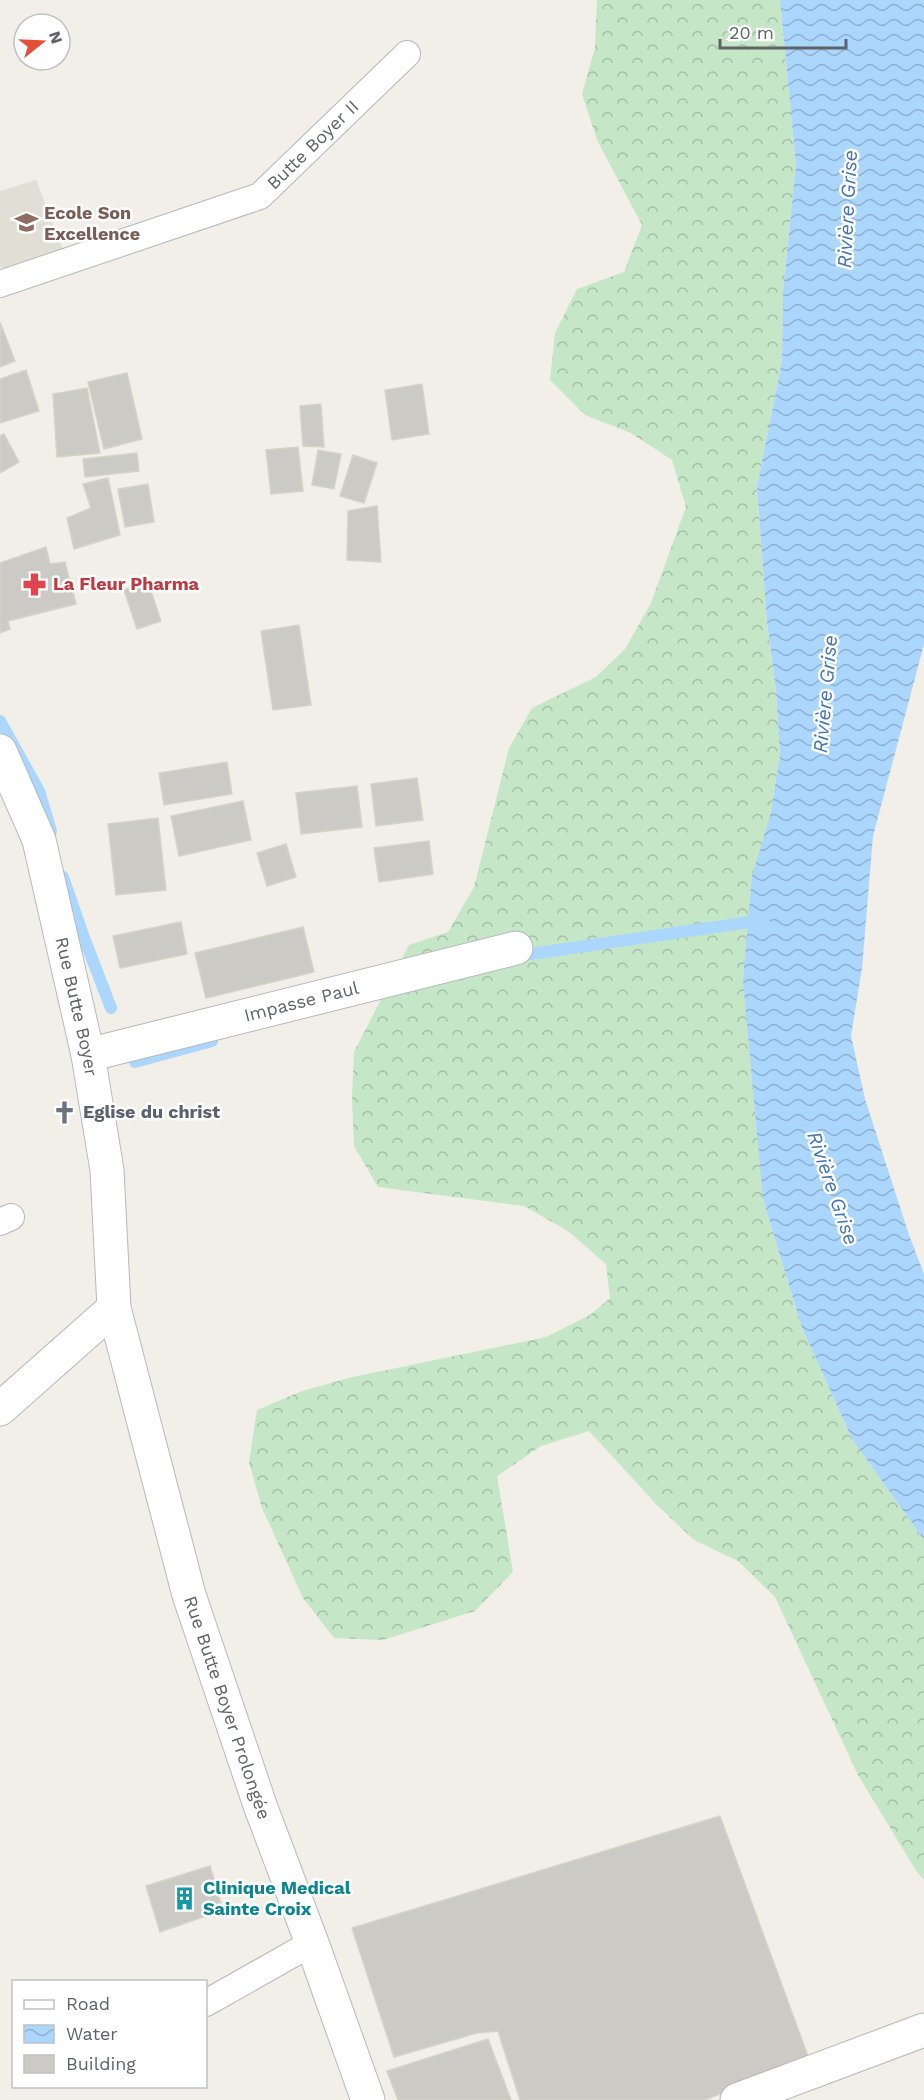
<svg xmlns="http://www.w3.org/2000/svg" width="924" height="2100" font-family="'Work Sans',sans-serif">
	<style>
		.education { fill: #e1ded6 }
		.forest { fill: url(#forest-crowns) }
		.water { fill: url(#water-waves) }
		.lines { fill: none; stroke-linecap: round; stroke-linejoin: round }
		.stream { stroke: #abd6fe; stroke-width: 12 }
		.building { fill: #cccac5; stroke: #d6d2c6; stroke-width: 1.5 }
		.lane-casing { stroke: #b5b8bc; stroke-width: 28 }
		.street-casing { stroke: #b5b8bc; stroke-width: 35 }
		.secondary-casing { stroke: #b6babf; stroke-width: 35 }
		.lane { stroke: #fff; stroke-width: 26 }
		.street { stroke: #fff; stroke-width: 33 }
		.secondary { stroke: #fff; stroke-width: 33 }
		.labels { text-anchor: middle; stroke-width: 5; stroke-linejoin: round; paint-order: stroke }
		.street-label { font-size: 18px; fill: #5f6368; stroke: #fff }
		.education-label { font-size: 18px; font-weight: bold; fill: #785e54; stroke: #fff; text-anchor: start }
		.health-label { font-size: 18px; font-weight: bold; fill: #be3a42; stroke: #fff; text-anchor: start }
		.worship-label { font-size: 18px; font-weight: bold; fill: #5b616d; stroke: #fff; text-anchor: start }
		.culture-label { font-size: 18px; font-weight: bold; fill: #0d838f; stroke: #fff; text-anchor: start }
		.water-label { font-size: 20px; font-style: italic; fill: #4675b1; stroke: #fff }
	</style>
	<defs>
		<pattern id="forest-crowns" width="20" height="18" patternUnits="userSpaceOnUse" patternTransform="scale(1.5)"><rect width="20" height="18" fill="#c5e7c7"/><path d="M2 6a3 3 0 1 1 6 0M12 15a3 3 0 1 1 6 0" fill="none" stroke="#a3bfa5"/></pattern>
		<pattern id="water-waves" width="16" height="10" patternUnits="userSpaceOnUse" patternTransform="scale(1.5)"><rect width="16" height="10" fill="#abd6fe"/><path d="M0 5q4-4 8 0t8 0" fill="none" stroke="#8eb1d1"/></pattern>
	</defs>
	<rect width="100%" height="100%" fill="#f1efe8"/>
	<path class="education" d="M 36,180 L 65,255 L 6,273 L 0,266 L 0,191 Z"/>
	<path class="forest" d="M 597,0 L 780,0 L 796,165 L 783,291 L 782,361 L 757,487 L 767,622 L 776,690 L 780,756 L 770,816 L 763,1199 L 802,1328 L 852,1439 L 924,1540 L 924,1880 L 915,1869 L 858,1775 L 775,1597 L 738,1561 L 694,1540 L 657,1505 L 589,1431 L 541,1446 L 497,1476 L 513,1572 L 475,1611 L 383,1640 L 334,1638 L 303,1598 L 262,1508 L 249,1462 L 257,1410 L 302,1391 L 353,1377 L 546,1337 L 590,1315 L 610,1298 L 606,1264 L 568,1231 L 524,1206 L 378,1187 L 354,1146 L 352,1098 L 354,1052 L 409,945 L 448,932 L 474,887 L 509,748 L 532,708 L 596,677 L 625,649 L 651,603 L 686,507 L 672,460 L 631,433 L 585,415 L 550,380 L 555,333 L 577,289 L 624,272 L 642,225 L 597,140 L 582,94 L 595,48 Z"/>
	<path class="water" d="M 780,0 L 924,0 L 924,644 L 873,836 L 862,968 L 851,1036 L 865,1099 L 909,1235 L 924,1274 L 924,1540 L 852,1439 L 802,1328 L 763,1199 L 743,980 L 752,876 L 770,816 L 780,756 L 776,690 L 767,622 L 757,487 L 782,361 L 783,291 L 796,165 Z"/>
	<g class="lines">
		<path class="stream" d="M 0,721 L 39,791 L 51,831
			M 63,877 L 83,935 L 111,1008
			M 517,956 L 764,920
			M 135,1062 L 212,1041"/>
	</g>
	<path class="building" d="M 0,322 L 15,361 L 0,367 Z
		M 26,370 L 39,411 L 0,423 L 0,379 Z
		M 127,373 L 142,439 L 104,449 L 88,382 Z
		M 422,384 L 429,434 L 392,440 L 385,390 Z
		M 87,388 L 100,453 L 57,457 L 53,394 Z
		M 321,404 L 324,447 L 303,446 L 300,406 Z
		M 4,434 L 19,462 L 0,473 L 0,436 Z
		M 298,447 L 303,491 L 271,494 L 266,450 Z
		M 318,450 L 341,454 L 334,489 L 312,485 Z
		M 137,453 L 139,471 L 85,477 L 83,459 Z
		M 353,455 L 377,463 L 364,503 L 340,496 Z
		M 108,478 L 120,535 L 74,549 L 67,518 L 91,508 L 83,484 Z
		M 148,484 L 154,522 L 125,527 L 118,489 Z
		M 377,506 L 381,562 L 347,560 L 348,511 Z
		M 46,547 L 50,564 L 65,562 L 76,604 L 8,621 L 10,629 L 0,633 L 0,563 Z
		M 148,582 L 161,621 L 137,629 L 124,590 Z
		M 299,625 L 311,705 L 273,710 L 261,631 Z
		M 227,762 L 232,794 L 164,805 L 159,773 Z
		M 417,778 L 423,820 L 376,826 L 371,784 Z
		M 357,786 L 362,827 L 301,834 L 296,793 Z
		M 243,801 L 251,840 L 179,856 L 171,816 Z
		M 158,818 L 166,890 L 116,895 L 108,824 Z
		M 429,841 L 433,874 L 379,882 L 374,848 Z
		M 286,844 L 296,877 L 267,886 L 257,853 Z
		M 181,922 L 187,954 L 120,968 L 113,936 Z
		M 303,927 L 314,972 L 206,998 L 195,953 Z
		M 720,1816 L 809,2059 L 705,2100 L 520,2100 L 498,2031 L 477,2033 L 394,2057 L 352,1928 Z
		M 210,1866 L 223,1910 L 160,1932 L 146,1886 Z
		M 488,2039 L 511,2100 L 398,2100 L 387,2071 Z"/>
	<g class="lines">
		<defs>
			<g id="lane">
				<path id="s1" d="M 0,284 L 260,196 L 407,54"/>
				<path d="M 0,1222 L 11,1217"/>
				<path d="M 206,2003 L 312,1943"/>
			</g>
			<g id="street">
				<path id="s2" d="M 88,1055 L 516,948"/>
				<path d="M 737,2100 L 924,2030"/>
			</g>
			<g id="secondary">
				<path id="s3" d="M 0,751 L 39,840 L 88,1055 L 107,1170 L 114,1308 L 189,1595 L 261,1808 L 312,1943 L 368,2100"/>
				<path d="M 0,1409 L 114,1308"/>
			</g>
		</defs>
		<use href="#lane" class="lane-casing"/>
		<use href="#street" class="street-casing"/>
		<use href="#secondary" class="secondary-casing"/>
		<use href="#lane" class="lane"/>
		<use href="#street" class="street"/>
		<use href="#secondary" class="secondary"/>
	</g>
	<defs>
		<symbol id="school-bare" viewBox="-9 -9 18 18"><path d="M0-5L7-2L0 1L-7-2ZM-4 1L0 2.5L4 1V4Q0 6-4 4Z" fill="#8d6e63" stroke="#fff" stroke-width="2.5" paint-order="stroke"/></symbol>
		<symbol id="pharmacy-bare" viewBox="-9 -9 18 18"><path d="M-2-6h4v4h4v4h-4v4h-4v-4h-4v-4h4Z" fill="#e0444e" stroke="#fff" stroke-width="2.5" paint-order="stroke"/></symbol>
		<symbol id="church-bare" viewBox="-9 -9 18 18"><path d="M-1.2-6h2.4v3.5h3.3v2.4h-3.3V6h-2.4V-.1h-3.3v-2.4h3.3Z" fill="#6b7280" stroke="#fff" stroke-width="2.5" paint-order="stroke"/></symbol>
		<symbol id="building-bare" viewBox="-9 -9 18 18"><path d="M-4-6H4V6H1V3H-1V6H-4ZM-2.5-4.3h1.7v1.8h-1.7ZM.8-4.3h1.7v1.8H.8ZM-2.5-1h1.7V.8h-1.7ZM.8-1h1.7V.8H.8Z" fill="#0f9aa8" stroke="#fff" stroke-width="2.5" paint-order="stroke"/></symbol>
	</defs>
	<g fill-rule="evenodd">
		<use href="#school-bare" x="10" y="206" width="33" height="33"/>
		<use href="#pharmacy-bare" x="18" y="568" width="33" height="33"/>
		<use href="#church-bare" x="48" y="1096" width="33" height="33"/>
		<use href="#building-bare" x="168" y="1882" width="33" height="33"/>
	</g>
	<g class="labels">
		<g class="street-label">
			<text dy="6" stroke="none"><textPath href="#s1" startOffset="348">Butte Boyer II</textPath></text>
			<text dy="6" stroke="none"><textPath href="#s2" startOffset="220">Impasse Paul</textPath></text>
			<text dy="6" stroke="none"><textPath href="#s3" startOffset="268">Rue Butte Boyer</textPath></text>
			<text dy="6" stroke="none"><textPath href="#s3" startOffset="988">Rue Butte Boyer Prolongée</textPath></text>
		</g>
		<g class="education-label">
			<text x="44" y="219">Ecole Son<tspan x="44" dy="21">Excellence</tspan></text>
		</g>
		<g class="health-label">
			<text x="53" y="590">La Fleur Pharma</text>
		</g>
		<g class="worship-label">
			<text x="83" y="1118">Eglise du christ</text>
		</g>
		<g class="culture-label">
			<text x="203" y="1894">Clinique Medical<tspan x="203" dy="21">Sainte Croix</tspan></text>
		</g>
		<g class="water-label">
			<text transform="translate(847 209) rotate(-87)" y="7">Rivière Grise</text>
			<text transform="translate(825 694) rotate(-85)" y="7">Rivière Grise</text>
			<text transform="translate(833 1188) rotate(71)" y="7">Rivière Grise</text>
		</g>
	</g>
	<rect x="12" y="1980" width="195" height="108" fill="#ffffff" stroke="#bfc1c3" stroke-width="1.5"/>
	<rect x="24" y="2000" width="30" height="9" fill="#ffffff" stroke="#bfc1c3" stroke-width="1.5"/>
	<text x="66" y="2010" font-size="18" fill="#5f6368">Road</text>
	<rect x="24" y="2025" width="30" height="18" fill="url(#water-waves)" stroke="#bfc1c3" stroke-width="1.5"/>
	<text x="66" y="2040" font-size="18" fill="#5f6368">Water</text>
	<rect x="24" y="2055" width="30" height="18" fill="#cccac5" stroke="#bfc1c3" stroke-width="1.5"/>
	<text x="66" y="2070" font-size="18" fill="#5f6368">Building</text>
	<g transform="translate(42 42) rotate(72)"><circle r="28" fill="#ffffff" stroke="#bfc1c3" stroke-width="1.5"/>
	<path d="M0-4.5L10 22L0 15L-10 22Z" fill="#e74e37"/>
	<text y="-9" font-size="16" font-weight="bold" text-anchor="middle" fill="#5f6368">N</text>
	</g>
	<path d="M720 39v9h126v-9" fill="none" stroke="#5f6368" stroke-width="3"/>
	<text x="729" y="39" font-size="18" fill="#5f6368" stroke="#ffffff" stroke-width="4.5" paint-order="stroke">20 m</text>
</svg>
